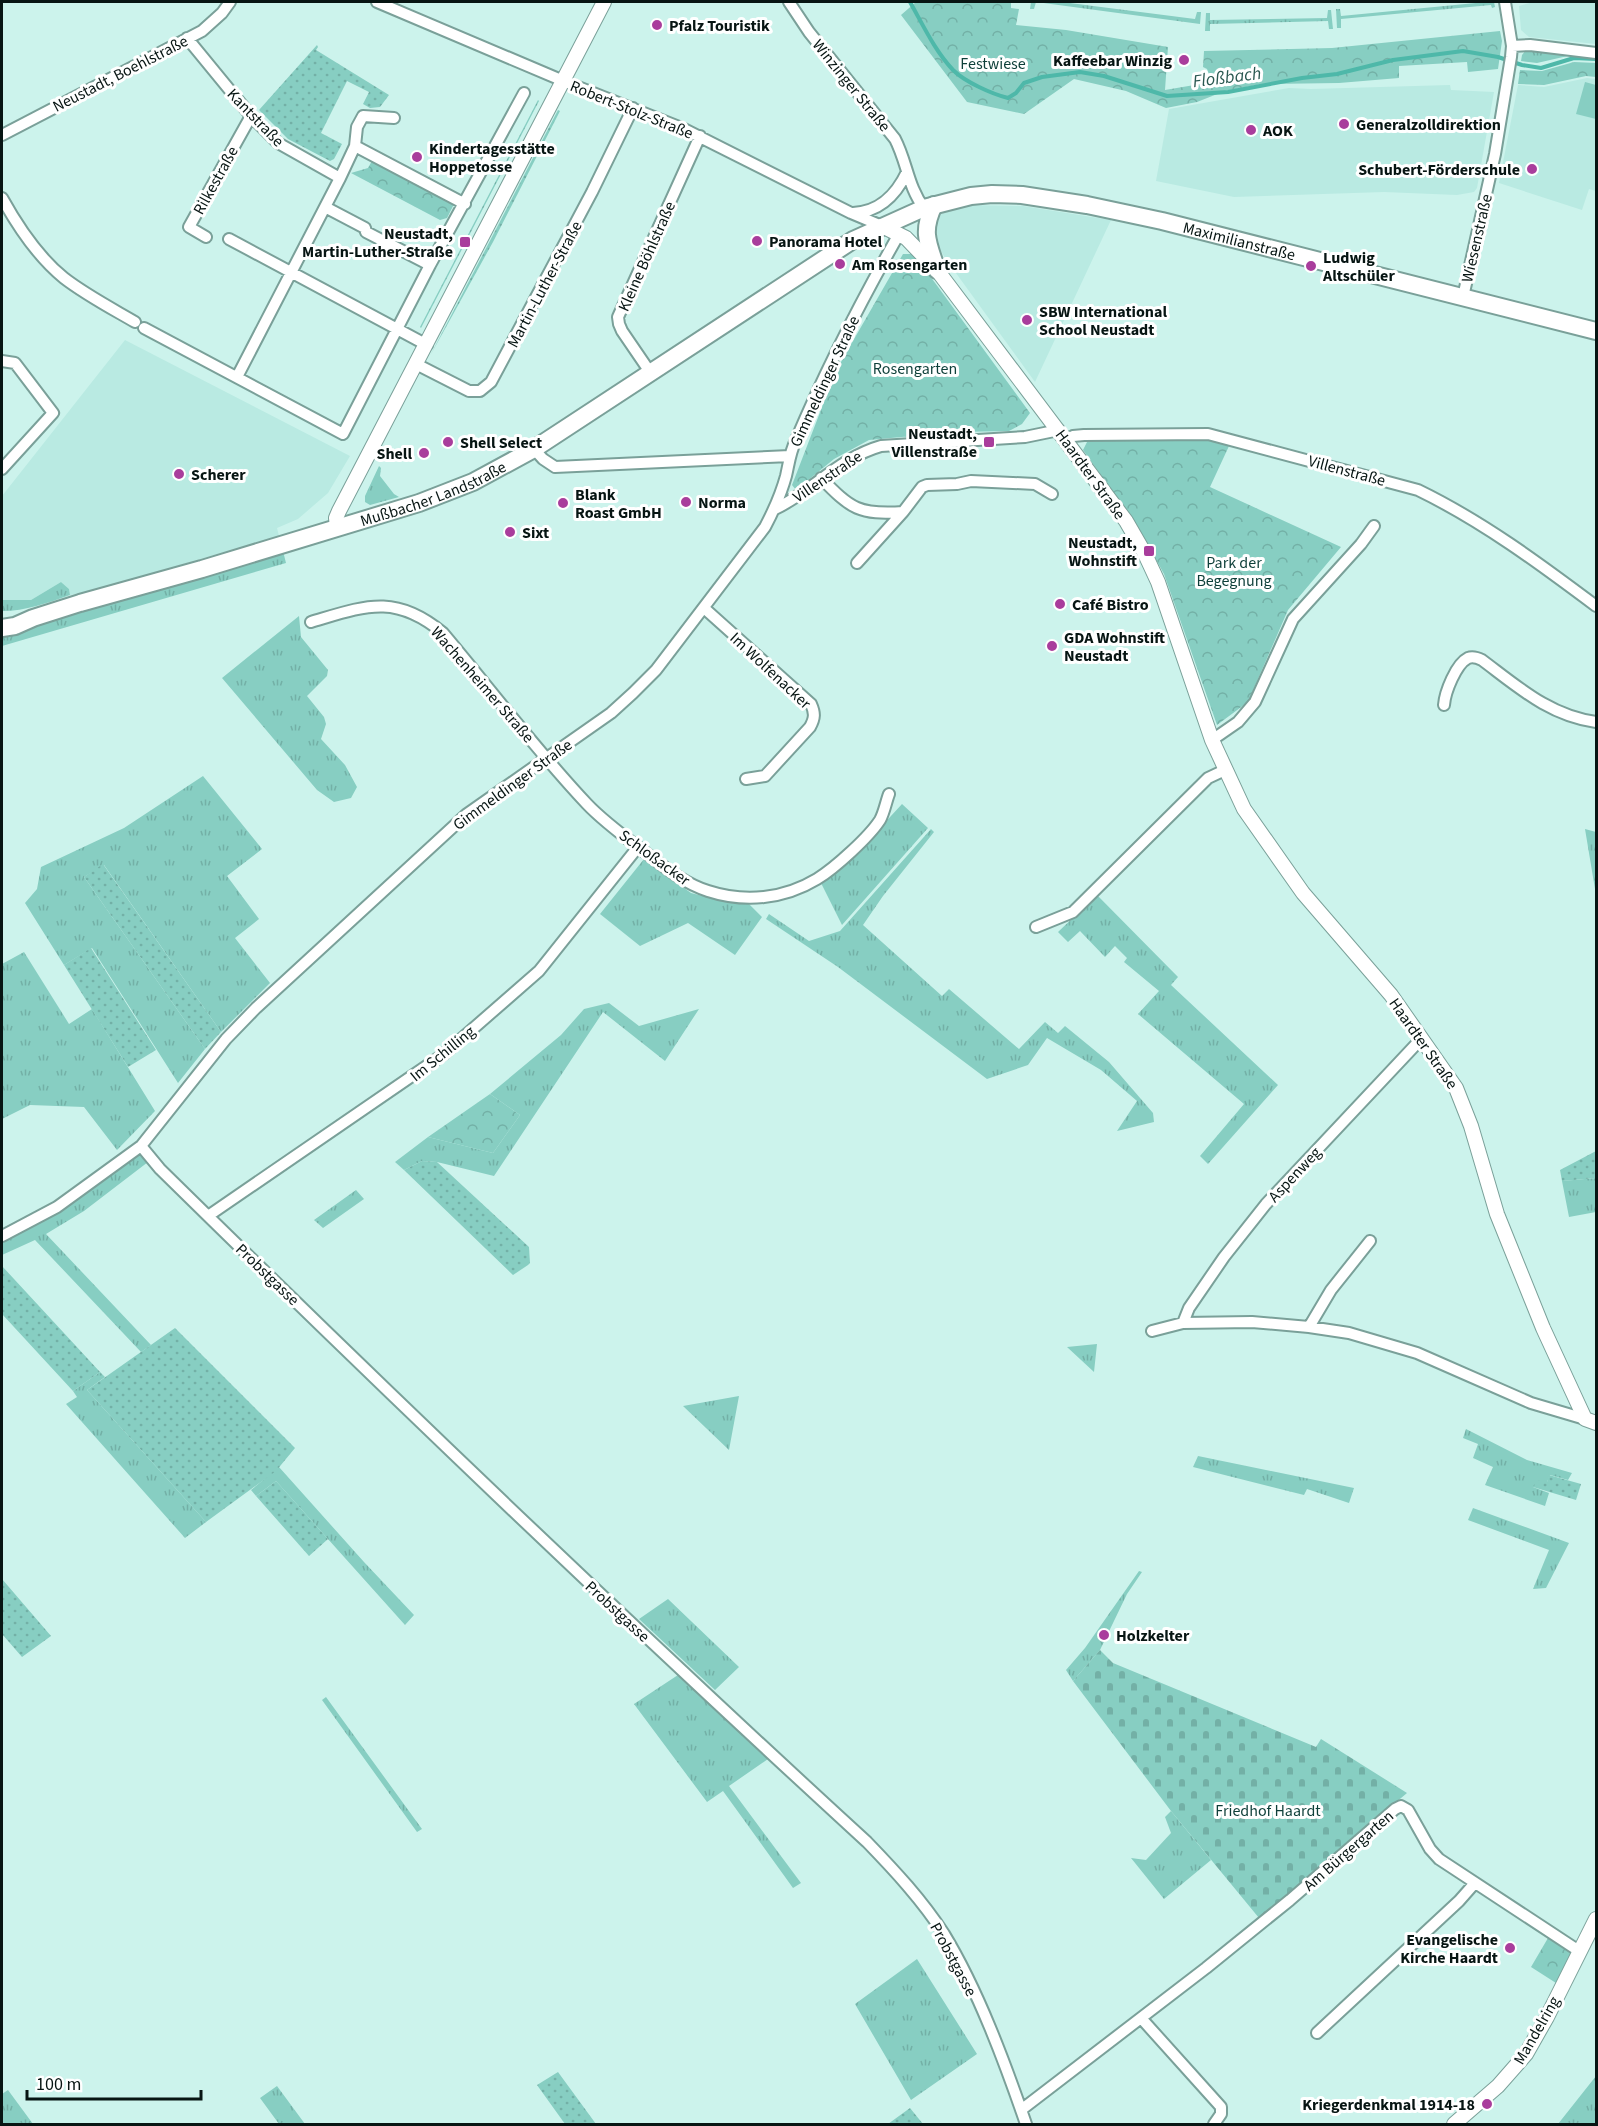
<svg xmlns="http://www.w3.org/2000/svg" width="1598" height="2126" font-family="'Source Sans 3',sans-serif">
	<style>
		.built { fill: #b9eae2 }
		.grass { fill: url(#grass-tufts) }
		.cemetery { fill: url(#cemetery-stones) }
		.park { fill: url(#park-crowns) }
		.garden { fill: url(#garden-dots) }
		.pitch { fill: #87cec2 }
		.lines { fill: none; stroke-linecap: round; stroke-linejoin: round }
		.stream { stroke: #4eb8a9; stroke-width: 4 }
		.minor-casing { stroke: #7aa099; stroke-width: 14 }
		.tertiary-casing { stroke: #7aa099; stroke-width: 16 }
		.primary-casing { stroke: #7aa099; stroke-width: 20 }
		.minor { stroke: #fff; stroke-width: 10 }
		.tertiary { stroke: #fff; stroke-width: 14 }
		.primary { stroke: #fff; stroke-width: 16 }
		.poi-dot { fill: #a93d9c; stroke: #fff; stroke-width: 2 }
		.labels { text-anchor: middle; stroke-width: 6; stroke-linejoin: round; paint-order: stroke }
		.poi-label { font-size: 16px; font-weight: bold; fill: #071513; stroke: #fff; text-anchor: start }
		.park-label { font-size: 16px; fill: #0e3f39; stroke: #fff }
		.street-label { font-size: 16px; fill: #071513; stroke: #fff }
		.water-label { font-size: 18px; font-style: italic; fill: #2a5851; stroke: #fff }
	</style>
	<defs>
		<pattern id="grass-tufts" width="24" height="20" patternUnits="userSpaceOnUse" patternTransform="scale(1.5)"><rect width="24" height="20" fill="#87cec2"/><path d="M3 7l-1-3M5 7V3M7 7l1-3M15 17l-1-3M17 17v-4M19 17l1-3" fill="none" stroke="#73b0a6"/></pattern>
		<pattern id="cemetery-stones" width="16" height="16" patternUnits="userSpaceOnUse" patternTransform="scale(1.5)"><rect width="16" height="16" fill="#87cec2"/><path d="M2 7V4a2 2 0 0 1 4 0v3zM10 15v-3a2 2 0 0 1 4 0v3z" fill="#73b0a6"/></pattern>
		<pattern id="park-crowns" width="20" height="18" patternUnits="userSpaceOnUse" patternTransform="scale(1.5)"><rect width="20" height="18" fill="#87cec2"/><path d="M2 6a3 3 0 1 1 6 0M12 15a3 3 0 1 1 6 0" fill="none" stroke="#73b0a6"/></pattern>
		<pattern id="garden-dots" width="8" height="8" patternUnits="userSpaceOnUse" patternTransform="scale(1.5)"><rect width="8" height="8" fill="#87cec2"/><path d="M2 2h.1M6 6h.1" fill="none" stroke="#73b0a6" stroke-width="1.8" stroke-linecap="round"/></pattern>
	</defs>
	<rect width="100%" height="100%" fill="#ccf3ec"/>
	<path class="built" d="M 1533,2 L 1596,2 L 1596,44 L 1529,37 L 1521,30 L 1519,6 Z
		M 1587,78 L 1596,79 L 1596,191 L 1589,189 L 1582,210 L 1499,183 L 1518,85 L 1544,87 Z
		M 1450,85 L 1451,90 L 1494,92 L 1477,188 L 1474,192 L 1457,195 L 1384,192 L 1234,197 L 1156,181 L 1169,109 L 1289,88 L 1311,89 Z
		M 969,205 L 1023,206 L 1111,220 L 1035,382 L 945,258 L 935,240 L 935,228 L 938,216 L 950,209 Z
		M 125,340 L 350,456 L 328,493 L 298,519 L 277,528 L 279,536 L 88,592 L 70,595 L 69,589 L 61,582 L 31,600 L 2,600 L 2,496 Z"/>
	<path class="grass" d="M 1031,2 L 1062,2 L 1195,19 L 1197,12 L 1201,12 L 1200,24 L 1036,2 L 1034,9 L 1030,9 Z
		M 1486,2 L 1494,2 L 1495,7 L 1492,8 L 1491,5 L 1341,19 L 1341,28 L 1337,28 L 1336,9 L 1340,9 L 1341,16 Z
		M 1328,10 L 1331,10 L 1333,29 L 1329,29 L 1328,21 L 1210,24 L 1210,31 L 1205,31 L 1206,13 L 1210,13 L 1210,20 L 1327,18 Z
		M 1539,49 L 1572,55 L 1537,63 L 1521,61 L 1522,55 L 1526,50 Z
		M 379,466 L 381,468 L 380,476 L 394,494 L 399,497 L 370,505 L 365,502 L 365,496 Z
		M 283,551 L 286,563 L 2,646 L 2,631 L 65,617 Z
		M 61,582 L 69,589 L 70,595 C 47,603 26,611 2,611 L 2,600 L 31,600 Z
		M 299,616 L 301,637 L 328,670 L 327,676 L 307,696 L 324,717 L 326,724 L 321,739 L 345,765 L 357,787 L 351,798 L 334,802 L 317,790 L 222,678 Z
		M 203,776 L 262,849 L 227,876 L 259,919 L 235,938 L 270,983 L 221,1032 L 104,865 L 84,877 L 205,1049 L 178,1083 L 92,948 L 64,965 L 25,903 L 37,889 L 41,867 L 124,828 Z
		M 902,804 L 928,828 L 842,925 L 821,883 L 844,867 Z
		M 931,829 L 934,832 L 883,896 L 863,925 L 942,996 L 949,989 L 1019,1049 L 1045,1022 L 1058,1033 L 1065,1026 L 1109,1062 L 1153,1113 L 1154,1122 L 1117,1131 L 1137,1101 L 1101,1070 L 1047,1038 L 1028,1065 L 987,1079 L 838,967 L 766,919 L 769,914 L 809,941 L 840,931 Z
		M 1585,829 L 1596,832 L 1596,895 Z
		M 644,859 L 691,893 L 726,902 L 749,904 L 762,917 L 735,955 L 688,923 L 640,946 L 600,914 Z
		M 1097,895 L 1178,977 L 1171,985 L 1278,1085 L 1208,1164 L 1200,1156 L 1244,1104 L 1138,1014 L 1159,991 L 1124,962 L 1127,958 L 1115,946 L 1105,957 L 1080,931 L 1068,942 L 1058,932 Z
		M 24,952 L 69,1024 L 92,1009 L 155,1111 L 117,1150 L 84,1107 L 30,1105 L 2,1119 L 2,964 Z
		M 609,1003 L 639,1026 L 699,1009 L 665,1061 L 603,1012 L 494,1176 L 437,1162 L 422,1161 L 404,1170 L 395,1162 L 428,1137 L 493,1153 L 520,1115 L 490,1094 L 561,1035 L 584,1009 Z
		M 140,1152 L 148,1162 L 84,1211 L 46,1234 L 151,1345 L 141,1352 L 35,1240 L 2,1255 L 2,1241 L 59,1211 Z
		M 1596,1178 L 1596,1212 L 1569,1217 L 1562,1181 Z
		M 356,1190 L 364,1199 L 323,1228 L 314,1220 Z
		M 1097,1344 L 1094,1372 L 1067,1347 Z
		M 100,1372 L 105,1377 L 87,1390 L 206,1522 L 185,1538 L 66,1404 L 77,1397 L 73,1391 Z
		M 739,1396 L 729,1450 L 683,1406 Z
		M 1466,1429 L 1527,1460 L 1572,1473 L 1568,1480 L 1550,1475 L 1547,1482 L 1533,1487 L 1549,1493 L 1545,1506 L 1485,1485 L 1493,1467 L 1473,1458 L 1478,1444 L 1463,1438 Z
		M 1198,1456 L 1354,1488 L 1349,1503 L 1307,1489 L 1304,1495 L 1193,1467 Z
		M 279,1467 L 364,1562 L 414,1615 L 405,1625 L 276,1481 L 256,1496 L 251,1490 Z
		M 1473,1508 L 1569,1543 L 1546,1588 L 1533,1589 L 1549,1550 L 1468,1520 Z
		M 1139,1571 L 1142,1572 L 1127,1594 L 1100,1650 L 1073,1681 L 1066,1670 L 1085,1648 Z
		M 668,1599 L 739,1667 L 715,1690 L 639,1619 Z
		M 678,1675 L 768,1759 L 729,1786 L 801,1883 L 793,1888 L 723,1791 L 707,1802 L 634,1704 Z
		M 326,1697 L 422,1829 L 417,1832 L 322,1700 Z
		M 1171,1811 L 1211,1860 L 1164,1899 L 1131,1858 L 1146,1860 L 1171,1833 L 1165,1817 Z
		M 917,1959 L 977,2054 L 911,2100 L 855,2004 Z
		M 1596,2076 L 1596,2124 L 1558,2124 Z
		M 277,2086 L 305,2124 L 279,2124 L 260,2098 Z
		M 8,2090 L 33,2124 L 2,2124 L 2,2094 Z"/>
	<path class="cemetery" d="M 1100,1650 L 1113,1663 L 1316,1747 L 1321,1739 L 1407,1793 L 1259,1918 L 1171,1811 L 1073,1681 Z"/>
	<path class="park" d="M 916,2 L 1011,2 L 1011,8 L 1019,9 L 1016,25 L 1066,30 L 1168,47 L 1165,90 L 1212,82 L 1207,69 L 1203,67 L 1204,51 L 1332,48 L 1500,31 L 1502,41 L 1498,69 L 1468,72 L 1467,62 L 1399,66 L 1399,78 L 1339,83 L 1262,84 L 1225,91 L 1197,102 L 1166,108 L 1126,91 L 1074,79 L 1024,114 L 967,102 L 901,15 Z
		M 1574,62 L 1596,63 L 1596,77 L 1586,76 L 1544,85 L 1518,84 L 1520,70 L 1542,71 Z
		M 373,159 L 454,204 L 447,218 L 440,220 L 351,173 L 368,168 Z
		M 903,254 L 914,254 L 1030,413 L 1022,424 L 1009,431 L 956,432 L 869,440 L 834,459 L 796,490 L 792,485 L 829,389 L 842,360 Z
		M 1191,439 L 1226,443 L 1229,446 L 1210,487 L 1341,547 L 1288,610 L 1248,702 L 1217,725 L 1164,574 L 1138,527 L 1083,450 L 1088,440 Z
		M 490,1094 L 520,1115 L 493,1153 L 428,1137 Z
		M 1548,1938 L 1572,1953 L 1556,1983 L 1531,1967 Z"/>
	<path class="garden" d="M 317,45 L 318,47 L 316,50 L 389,95 L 380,107 L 370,108 L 363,104 L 369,92 L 347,81 L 321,133 L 342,144 L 334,159 L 330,161 L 288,139 L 259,110 Z
		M 538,100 L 539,101 L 421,328 L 420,327 Z
		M 558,110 L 560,111 L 493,242 L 430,356 Z
		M 103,864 L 221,1032 L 205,1049 L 84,877 Z
		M 91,948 L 156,1050 L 128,1067 L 64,965 Z
		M 1596,1151 L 1596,1178 L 1562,1181 L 1560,1170 Z
		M 422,1161 L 437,1162 L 529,1247 L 530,1263 L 528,1265 L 513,1275 L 404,1170 Z
		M 2,1266 L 100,1372 L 73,1391 L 2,1314 Z
		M 175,1328 L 295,1448 L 276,1471 L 206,1522 L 87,1390 Z
		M 1549,1475 L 1581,1484 L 1576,1500 L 1533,1487 L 1536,1480 L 1547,1482 Z
		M 276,1481 L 328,1539 L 309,1556 L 256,1496 Z
		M 2,1579 L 51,1636 L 22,1657 L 2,1634 Z
		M 558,2072 L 596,2124 L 565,2124 L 537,2085 Z
		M 910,2108 L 923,2124 L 888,2124 Z"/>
	<path class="pitch" d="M 1585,82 L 1596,85 L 1596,119 L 1576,114 Z"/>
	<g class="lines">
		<path class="stream" d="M 910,2 C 923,25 935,51 953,70 C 965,82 992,94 1008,98 L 1016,93 L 1024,83 L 1042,77 L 1080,72 L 1104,76 L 1167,96 L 1228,92 L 1302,78 L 1337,74 L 1393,60 L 1463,51 L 1498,57 L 1522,65 L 1541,68 L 1574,58 L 1596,59"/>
		<defs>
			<path id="minor" d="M 377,2 L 573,85 L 684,129 L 851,213 L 882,226
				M 789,2 L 809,32 L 895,139 C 907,162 908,187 924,208
				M 187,38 L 251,116 L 278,143 L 340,178
				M 1512,46 L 1530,45 L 1596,53
				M 2,135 L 202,31 L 222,13 L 230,2
				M 355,146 L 465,204
				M 2,198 C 18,227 38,257 64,278 C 86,295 111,308 135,322
				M 325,207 L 365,228 L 366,232 L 430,265
				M 853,213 C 880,212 896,195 907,172
				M 206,237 L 189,227 L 251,116
				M 229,239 L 427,345
				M 1463,297 L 1495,154 L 1511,57 L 1512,46 L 1505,2
				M 144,328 L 343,434 L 430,265 L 524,93
				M 2,361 L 15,363 L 53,413 L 2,469
				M 416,364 L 469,391 L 480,391 L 491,382 L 592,192 L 633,108
				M 650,372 L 622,331 L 619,324 L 618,317 L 700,136
				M 237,377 L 340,178 L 355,146 L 357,127 L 363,116 L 394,118
				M 1066,440 L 1073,436 L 1084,435 L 1208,434 L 1418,490 C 1482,521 1540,564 1596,606
				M 534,449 L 543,459 L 555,467 L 790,456
				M 821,478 C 851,509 859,515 903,512 L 922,487 L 927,485 L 957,484 L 971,481 L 1035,484 L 1052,494
				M 775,509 C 813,491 839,458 881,446 L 1025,437 L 1059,430
				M 857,563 L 903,512
				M 704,608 L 811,704 C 815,713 815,718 810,727 L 765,776 L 746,779
				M 311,622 C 365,606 395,593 443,633 C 491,690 536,750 587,804 C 605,823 629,840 650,856 C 668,870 686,884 708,891 C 745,903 784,899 817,879 C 835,868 869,837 880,820 C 884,813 886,802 889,794
				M 1444,705 C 1445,692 1456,664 1468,658 C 1473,656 1478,658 1482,660 C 1518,687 1550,716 1596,722
				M 1212,740 L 1238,722 L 1255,702 L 1293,619 L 1361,544 L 1374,526
				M 1036,927 L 1073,912 L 1208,778 L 1225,770
				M 141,1146 L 160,1169 C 392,1397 627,1622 867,1842 C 895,1871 922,1900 944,1934 C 978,1990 1005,2063 1026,2124
				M 208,1216 L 444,1054 L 539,971 L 638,847
				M 2,1236 L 57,1207 L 141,1146 L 226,1039 L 256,1008 L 467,814 L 611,713 L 633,693 L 656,670 L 765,527 C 774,510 781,494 786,476 C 789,463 790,452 796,440 C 826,369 861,301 899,234
				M 1183,1323 L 1189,1308 L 1224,1257 L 1266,1204 L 1422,1038
				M 1309,1327 L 1331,1290 L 1370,1241
				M 1152,1331 L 1183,1323 L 1252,1322 L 1309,1327 L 1349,1333 L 1417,1353 L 1531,1403 L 1585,1419
				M 1141,2018 L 1221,2107 L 1221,2114 L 1214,2124
				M 1317,2033 L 1459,1901 L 1474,1884
				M 1021,2110 L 1206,1968 L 1290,1900 L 1395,1809 L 1401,1806 L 1408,1810 L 1430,1849 L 1439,1859 L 1579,1951"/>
			<path id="tertiary" d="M 882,226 L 906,238 L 937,270 L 1126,521 L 1145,554 L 1158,582 L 1212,740 L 1244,809 L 1303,893 L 1391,995 L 1456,1088 L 1471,1126 L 1497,1214 L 1543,1328 L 1585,1419 L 1596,1423
				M 337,527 L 336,518 L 339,511 L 604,2
				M 1454,2124 L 1498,2086 L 1526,2054 L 1547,2017 L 1596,1919"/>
			<g id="primary">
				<path d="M 934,205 C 921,232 928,243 937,270"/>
				<path id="s1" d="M 2,628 L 15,626 L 33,618 L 80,603 L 202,569 L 419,503 L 473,482 L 534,449 L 853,240 L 924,208 L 971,196 L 992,194 L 1022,195 L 1087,205 L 1162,221 L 1596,331"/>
			</g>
		</defs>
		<use href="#minor" class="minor-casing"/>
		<use href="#tertiary" class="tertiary-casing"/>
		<use href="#primary" class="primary-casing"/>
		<use href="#minor" class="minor"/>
		<use href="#tertiary" class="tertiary"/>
		<use href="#primary" class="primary"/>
	</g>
	<g class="poi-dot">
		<circle cx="657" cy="25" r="6"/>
		<circle cx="1184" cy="60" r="6"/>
		<circle cx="1344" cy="124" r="6"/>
		<circle cx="1251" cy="130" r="6"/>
		<circle cx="417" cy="157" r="6"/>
		<circle cx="1532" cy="169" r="6"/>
		<circle cx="757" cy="241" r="6"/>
		<rect x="459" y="236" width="12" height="12" rx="3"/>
		<circle cx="840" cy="264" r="6"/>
		<circle cx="1311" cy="266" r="6"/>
		<circle cx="1027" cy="320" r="6"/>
		<circle cx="448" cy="442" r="6"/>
		<rect x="983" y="436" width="12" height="12" rx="3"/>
		<circle cx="424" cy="453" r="6"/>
		<circle cx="179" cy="474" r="6"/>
		<circle cx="686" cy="502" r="6"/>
		<circle cx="563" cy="503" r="6"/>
		<circle cx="510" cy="532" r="6"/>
		<rect x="1143" y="545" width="12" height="12" rx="3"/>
		<circle cx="1060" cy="604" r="6"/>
		<circle cx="1052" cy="646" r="6"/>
		<circle cx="1104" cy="1635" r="6"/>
		<circle cx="1510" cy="1948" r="6"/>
		<circle cx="1487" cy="2104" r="6"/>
	</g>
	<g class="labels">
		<g class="poi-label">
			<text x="669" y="31">Pfalz Touristik</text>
			<text x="1172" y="66" text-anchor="end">Kaffeebar Winzig</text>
			<text x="1356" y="130">Generalzolldirektion</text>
			<text x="1263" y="136">AOK</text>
			<text x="429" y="154">Kindertagesstätte<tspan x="429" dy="18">Hoppetosse</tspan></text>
			<text x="1520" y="175" text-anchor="end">Schubert-Förderschule</text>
			<text x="453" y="239" text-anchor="end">Neustadt,<tspan x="453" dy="18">Martin-Luther-Straße</tspan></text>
			<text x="769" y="247">Panorama Hotel</text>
			<text x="1323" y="263">Ludwig<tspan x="1323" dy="18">Altschüler</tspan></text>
			<text x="852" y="270">Am Rosengarten</text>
			<text x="1039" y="317">SBW International<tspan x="1039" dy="18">School Neustadt</tspan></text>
			<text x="977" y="439" text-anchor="end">Neustadt,<tspan x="977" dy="18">Villenstraße</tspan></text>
			<text x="460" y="448">Shell Select</text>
			<text x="412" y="459" text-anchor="end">Shell</text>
			<text x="191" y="480">Scherer</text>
			<text x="575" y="500">Blank<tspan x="575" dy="18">Roast GmbH</tspan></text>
			<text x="698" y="508">Norma</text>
			<text x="522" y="538">Sixt</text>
			<text x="1137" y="548" text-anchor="end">Neustadt,<tspan x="1137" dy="18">Wohnstift</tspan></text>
			<text x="1072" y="610">Café Bistro</text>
			<text x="1064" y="643">GDA Wohnstift<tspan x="1064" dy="18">Neustadt</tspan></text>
			<text x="1116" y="1641">Holzkelter</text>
			<text x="1498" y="1945" text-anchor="end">Evangelische<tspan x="1498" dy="18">Kirche Haardt</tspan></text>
			<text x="1475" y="2110" text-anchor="end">Kriegerdenkmal 1914-18</text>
		</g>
		<g class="park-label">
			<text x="993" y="69">Festwiese</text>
			<text x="915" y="374">Rosengarten</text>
			<text x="1234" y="568">Park der<tspan x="1234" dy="18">Begegnung</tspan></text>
			<text x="1268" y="1816">Friedhof Haardt</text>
		</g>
		<g class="street-label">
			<text transform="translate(120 73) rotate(-27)" y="6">Neustadt, Boehlstraße</text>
			<text transform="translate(852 85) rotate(51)" y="6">Winzinger Straße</text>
			<text transform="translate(632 109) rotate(22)" y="6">Robert-Stolz-Straße</text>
			<text transform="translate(256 117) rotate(46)" y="6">Kantstraße</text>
			<text transform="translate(215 180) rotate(-61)" y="6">Rilkestraße</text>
			<text transform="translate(1476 238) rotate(-77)" y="6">Wiesenstraße</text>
			<text dy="6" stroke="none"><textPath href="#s1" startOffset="1344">Maximilianstraße</textPath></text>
			<text transform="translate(646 256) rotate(-66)" y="6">Kleine Böhlstraße</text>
			<text transform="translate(544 284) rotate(-62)" y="6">Martin-Luther-Straße</text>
			<text transform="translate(824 381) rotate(-65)" y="6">Gimmeldinger Straße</text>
			<text transform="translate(1347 470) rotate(15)" y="6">Villenstraße</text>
			<text transform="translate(1091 474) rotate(54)" y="6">Haardter Straße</text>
			<text transform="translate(827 476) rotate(-34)" y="6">Villenstraße</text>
			<text dy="6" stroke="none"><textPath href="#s1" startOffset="452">Mußbacher Landstraße</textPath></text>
			<text transform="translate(771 670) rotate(43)" y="6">Im Wolfenacker</text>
			<text transform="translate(483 684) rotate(49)" y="6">Wachenheimer Straße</text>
			<text transform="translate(512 784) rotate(-36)" y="6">Gimmeldinger Straße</text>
			<text transform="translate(655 857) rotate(36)" y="6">Schloßacker</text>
			<text transform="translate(1424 1043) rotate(55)" y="6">Haardter Straße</text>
			<text transform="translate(442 1053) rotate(-39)" y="6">Im Schilling</text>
			<text transform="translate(1294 1174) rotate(-47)" y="6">Aspenweg</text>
			<text transform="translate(268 1274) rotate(44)" y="6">Probstgasse</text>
			<text transform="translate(618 1611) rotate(43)" y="6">Probstgasse</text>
			<text transform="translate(1348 1850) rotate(-41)" y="6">Am Bürgergarten</text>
			<text transform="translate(954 1959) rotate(62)" y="6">Probstgasse</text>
			<text transform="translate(1536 2030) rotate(-60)" y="6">Mandelring</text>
		</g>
		<g class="water-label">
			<text transform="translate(1227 77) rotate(-7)" y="6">Floßbach</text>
		</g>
	</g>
	<rect width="1598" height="2126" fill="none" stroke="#071513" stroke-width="6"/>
	<path d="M27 2090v9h174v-9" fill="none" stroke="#071513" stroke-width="3"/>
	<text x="36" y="2090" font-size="18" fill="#071513" stroke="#ffffff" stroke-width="4.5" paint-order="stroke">100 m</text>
</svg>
